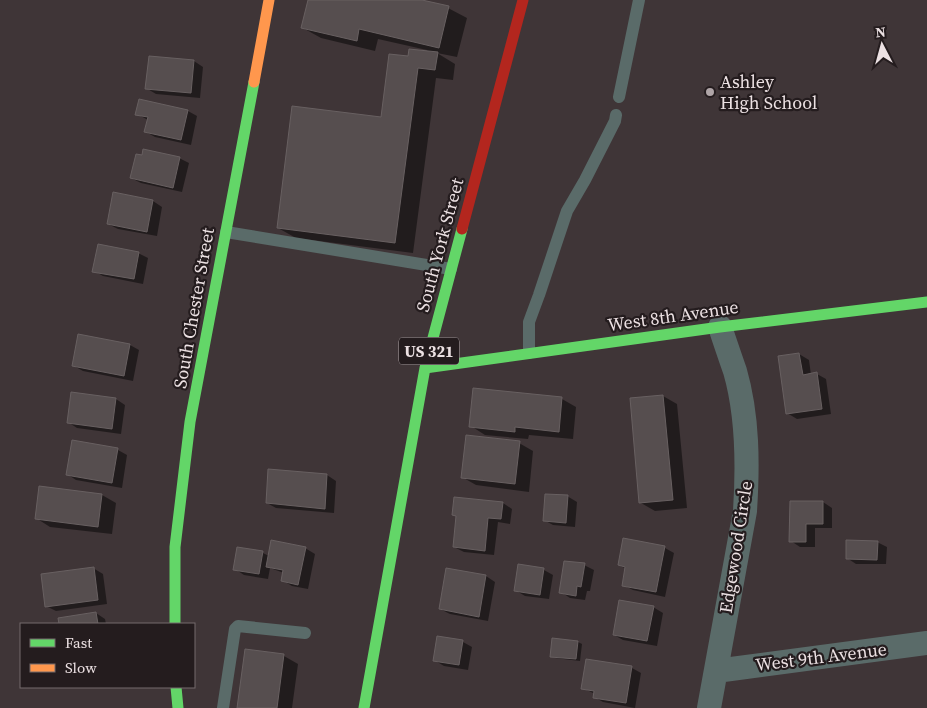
<svg xmlns="http://www.w3.org/2000/svg" width="927" height="708" font-family="'Source Serif 4',serif">
	<style>
		.shadow { fill: #0007 }
		.building { fill: #564e4f; stroke: #686061 }
		.lines { fill: none; stroke-linecap: round; stroke-linejoin: round }
		.lane { stroke: #5a6b69; stroke-width: 12 }
		.street { stroke: #5a6b69; stroke-width: 24 }
		.fast { stroke: #63d668; stroke-width: 11 }
		.slow { stroke: #ff974d; stroke-width: 11 }
		.jam { stroke: #b3261e; stroke-width: 11 }
		.poi-dot { fill: #afa5a7; stroke: #241c1e; stroke-width: 2 }
		.labels { text-anchor: middle; stroke-width: 4.5; stroke-linejoin: round; paint-order: stroke }
		.shield { fill: #241c1e; stroke: #b0a6a8; stroke-width: 1 }
		.shield-label { font-size: 16px; font-weight: bold; fill: #ece1e3 }
		.poi-label { font-size: 18px; fill: #ece1e3; stroke: #241c1e; text-anchor: start }
		.street-label { font-size: 18px; fill: #ece1e3; stroke: #241c1e }
	</style>
	<rect width="100%" height="100%" fill="#3f3537"/>
	<path class="shadow" d="M 309,0 L 416,0 L 448,8 L 467,18 L 457,57 L 437,53 L 455,64 L 453,80 L 436,78 L 413,253 L 296,238 L 278,228 L 382,119 L 427,50 L 378,39 L 375,51 L 321,38 L 303,28 Z
		M 194,61 L 203,67 L 200,98 L 156,94 L 146,88 Z
		M 188,111 L 197,116 L 191,145 L 155,137 L 146,132 L 148,120 L 137,114 Z
		M 179,158 L 189,163 L 182,192 L 141,183 L 131,178 Z
		M 114,194 L 153,201 L 162,207 L 157,236 L 118,229 L 108,224 Z
		M 138,253 L 148,258 L 143,284 L 103,276 L 94,271 Z
		M 130,345 L 139,350 L 133,381 L 83,371 L 74,366 Z
		M 799,354 L 809,360 L 811,375 L 817,374 L 826,379 L 831,414 L 797,419 L 787,413 Z
		M 663,396 L 677,404 L 687,508 L 655,511 L 641,503 Z
		M 116,399 L 125,405 L 121,434 L 77,428 L 68,422 Z
		M 562,399 L 576,407 L 573,439 L 529,435 L 528,439 L 485,435 L 471,426 Z
		M 73,441 L 118,450 L 127,455 L 122,488 L 76,480 L 67,474 Z
		M 519,443 L 533,451 L 529,492 L 476,485 L 462,477 Z
		M 270,471 L 327,475 L 336,481 L 334,513 L 276,508 L 267,503 Z
		M 102,495 L 116,503 L 112,534 L 50,527 L 36,518 Z
		M 567,496 L 577,502 L 575,527 L 553,525 L 544,520 Z
		M 823,502 L 832,508 L 832,528 L 815,528 L 815,547 L 800,547 L 791,541 Z
		M 503,503 L 512,509 L 510,524 L 498,522 L 494,555 L 464,552 L 454,547 Z
		M 624,540 L 665,548 L 674,553 L 665,597 L 633,590 L 623,585 L 626,569 L 619,565 Z
		M 877,542 L 887,547 L 886,564 L 856,564 L 847,558 Z
		M 238,548 L 263,553 L 269,556 L 305,548 L 315,554 L 308,589 L 292,586 L 282,580 L 284,573 L 270,568 L 268,579 L 244,575 L 235,569 Z
		M 519,565 L 544,570 L 553,575 L 549,599 L 525,596 L 515,590 Z
		M 584,565 L 594,570 L 590,591 L 587,591 L 585,600 L 570,598 L 561,592 Z
		M 93,568 L 103,574 L 107,604 L 56,611 L 46,606 Z
		M 486,576 L 495,582 L 488,621 L 450,614 L 440,609 Z
		M 653,607 L 663,613 L 657,646 L 623,640 L 614,635 Z
		M 96,613 L 105,619 L 106,624 L 60,624 L 59,619 Z
		M 463,642 L 472,647 L 468,670 L 444,666 L 434,660 Z
		M 578,642 L 582,644 L 580,661 L 555,658 L 551,656 Z
		M 246,650 L 284,656 L 298,664 L 292,708 L 238,708 Z
		M 632,668 L 641,673 L 635,708 L 603,702 L 594,697 L 595,694 L 583,688 Z"/>
	<path class="building" d="M 308,0 L 422,0 L 449,6 L 439,48 L 359,29 L 357,41 L 301,28 Z
		M 409,49 L 438,52 L 435,70 L 418,68 L 395,243 L 277,228 L 292,106 L 381,117 L 389,54 L 408,56 Z
		M 149,56 L 194,60 L 191,93 L 145,89 Z
		M 139,99 L 188,110 L 181,140 L 144,132 L 148,117 L 135,115 Z
		M 143,149 L 180,157 L 173,188 L 130,178 L 136,154 L 142,155 Z
		M 113,192 L 153,200 L 147,232 L 107,224 Z
		M 98,244 L 139,252 L 134,279 L 92,272 Z
		M 78,334 L 130,344 L 124,376 L 72,366 Z
		M 799,353 L 803,375 L 817,372 L 822,409 L 786,414 L 778,356 Z
		M 473,388 L 562,397 L 559,432 L 515,427 L 515,432 L 469,427 Z
		M 71,392 L 116,398 L 112,429 L 67,423 Z
		M 663,395 L 673,500 L 639,503 L 630,398 Z
		M 466,435 L 520,441 L 515,484 L 461,478 Z
		M 72,440 L 118,448 L 112,483 L 66,475 Z
		M 268,469 L 327,474 L 325,509 L 266,503 Z
		M 39,486 L 102,494 L 98,527 L 35,519 Z
		M 545,494 L 568,495 L 566,523 L 543,521 Z
		M 454,497 L 503,502 L 501,519 L 488,518 L 485,551 L 453,547 L 456,516 L 452,515 Z
		M 790,501 L 823,501 L 823,524 L 806,524 L 806,542 L 789,542 Z
		M 623,538 L 665,546 L 656,592 L 622,586 L 625,567 L 618,565 Z
		M 271,540 L 306,547 L 298,585 L 281,581 L 283,570 L 266,567 Z
		M 846,540 L 878,541 L 877,560 L 846,559 Z
		M 237,547 L 263,551 L 259,574 L 233,570 Z
		M 564,561 L 585,563 L 581,587 L 577,586 L 576,596 L 559,593 Z
		M 518,564 L 544,568 L 540,595 L 514,591 Z
		M 94,567 L 98,600 L 45,607 L 41,574 Z
		M 446,568 L 486,575 L 479,617 L 439,609 Z
		M 619,600 L 654,606 L 647,641 L 613,635 Z
		M 96,612 L 98,624 L 59,624 L 58,618 Z
		M 437,636 L 463,640 L 459,665 L 433,661 Z
		M 552,638 L 578,641 L 576,659 L 550,657 Z
		M 245,649 L 284,654 L 277,708 L 237,708 Z
		M 586,659 L 632,666 L 626,703 L 593,698 L 594,691 L 581,689 Z"/>
	<g class="lines">
		<path class="lane" d="M 619,97 L 639,0
			M 226,232 L 451,269
			M 529,353 L 529,322 L 539,295 L 567,211 L 585,180 L 615,121 L 616,115
			M 223,708 L 235,629 L 238,626 L 305,633"/>
		<path class="street" d="M 716,671 L 927,643
			M 709,708 L 745,511 C 748,465 748,416 735,371 C 730,357 725,342 720,327"/>
		<path class="fast" d="M 425,368 L 720,327 L 927,302
			M 175,624 L 175,547 L 190,422 L 254,82
			M 176,687 L 178,708
			M 364,708 L 425,368 L 462,229"/>
		<path class="slow" d="M 254,82 L 269,0"/>
		<path class="jam" d="M 462,229 L 523,0"/>
	</g>
	<circle class="poi-dot" cx="710" cy="92" r="5"/>
	<g class="labels">
		<rect class="shield" x="399" y="337.5" width="60" height="27" rx="4"/>
		<g class="shield-label">
			<text x="429" y="357">US 321</text>
		</g>
		<g class="poi-label">
			<text x="720" y="88">Ashley<tspan x="720" dy="21">High School</tspan></text>
		</g>
		<g class="street-label">
			<text transform="translate(440 245) rotate(-75)" y="6">South York Street</text>
			<text transform="translate(194 308) rotate(-80)" y="6">South Chester Street</text>
			<text transform="translate(673 316) rotate(-8)" y="6">West 8th Avenue</text>
			<text transform="translate(736 547) rotate(-81)" y="6">Edgewood Circle</text>
			<text transform="translate(821 657) rotate(-7)" y="6">West 9th Avenue</text>
		</g>
	</g>
	<rect x="20" y="623" width="175" height="65" fill="#241c1e" stroke="#746b6d"/>
	<rect x="30" y="639" width="25" height="8" fill="#63d668" stroke="#746b6d"/>
	<text x="65" y="648" font-size="15" fill="#ece1e3">Fast</text>
	<rect x="30" y="664" width="25" height="8" fill="#ff974d" stroke="#746b6d"/>
	<text x="65" y="673" font-size="15" fill="#ece1e3">Slow</text>
	<g transform="translate(882 45) rotate(354)" stroke="#241c1e" stroke-width="4" paint-order="stroke">
	<path d="M0-4L9 19L0 12L-9 19Z" fill="#ece1e3"/>
	<text y="-8" font-size="14" font-weight="bold" text-anchor="middle" fill="#ece1e3">N</text>
	</g>
</svg>
